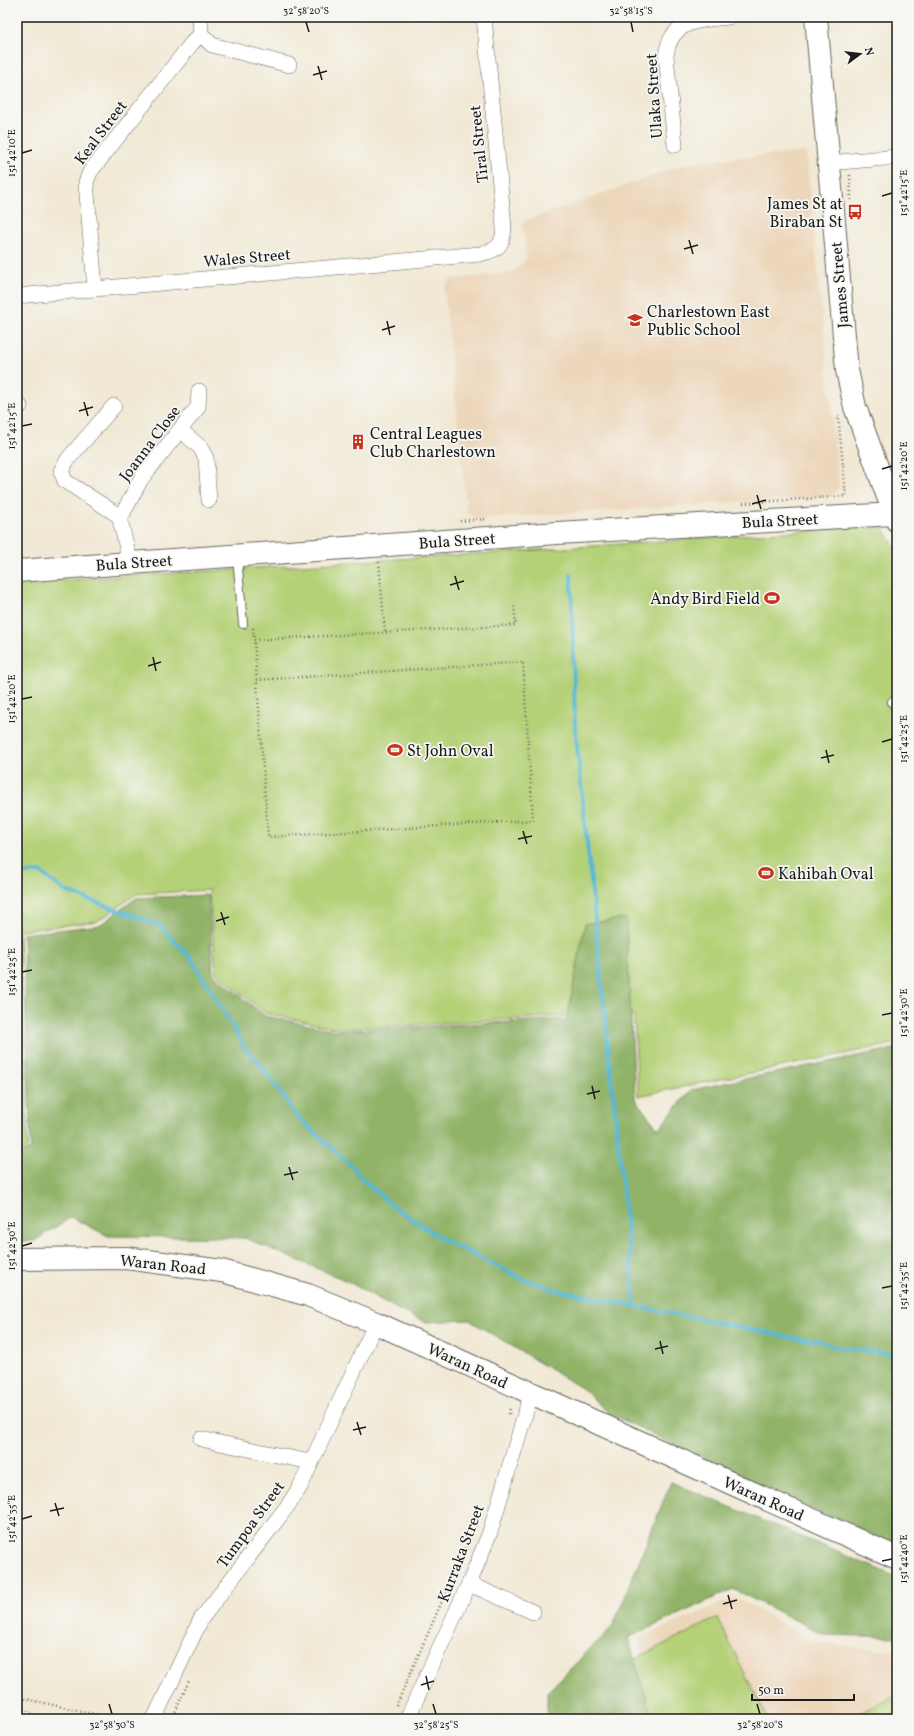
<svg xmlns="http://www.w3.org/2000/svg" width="914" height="1736" font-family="Vollkorn,serif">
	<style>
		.built { fill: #edd7bb }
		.green { fill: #b5d178; stroke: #68764a }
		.forest { fill: #90b368; stroke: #566842 }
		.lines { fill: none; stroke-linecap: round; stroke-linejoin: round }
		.stream { stroke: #55b7d3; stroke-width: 4 }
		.lane-casing { stroke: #67645d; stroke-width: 10 }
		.street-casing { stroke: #67645d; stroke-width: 16 }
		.secondary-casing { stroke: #67645d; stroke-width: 24 }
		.path { stroke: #67645d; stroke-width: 2.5; stroke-dasharray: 1 3; stroke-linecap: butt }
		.lane { stroke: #fff; stroke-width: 8 }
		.street { stroke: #fff; stroke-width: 15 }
		.secondary { stroke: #fff; stroke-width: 22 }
		.ticks { fill: none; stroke: #1c1c1c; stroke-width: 1.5 }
		.labels { text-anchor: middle; stroke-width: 3.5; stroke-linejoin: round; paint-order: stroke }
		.street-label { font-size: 16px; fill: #1c1c1c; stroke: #f6f6f2 }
		.poi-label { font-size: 16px; fill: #1c1c1c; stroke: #f6f6f2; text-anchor: start }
		.neatline { fill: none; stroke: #1c1c1c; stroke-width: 1.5 }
		.ticks-label { font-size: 10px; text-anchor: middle; fill: #1c1c1c }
	</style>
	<rect width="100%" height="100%" fill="#f6f6f2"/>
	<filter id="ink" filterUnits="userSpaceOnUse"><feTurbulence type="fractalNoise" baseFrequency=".025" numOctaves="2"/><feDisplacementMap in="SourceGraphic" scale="8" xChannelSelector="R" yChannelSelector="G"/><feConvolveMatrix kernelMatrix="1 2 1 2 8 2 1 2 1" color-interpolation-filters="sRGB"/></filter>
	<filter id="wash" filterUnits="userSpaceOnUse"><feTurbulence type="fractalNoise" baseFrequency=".012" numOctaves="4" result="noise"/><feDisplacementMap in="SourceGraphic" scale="16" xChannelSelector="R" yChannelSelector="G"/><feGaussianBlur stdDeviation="0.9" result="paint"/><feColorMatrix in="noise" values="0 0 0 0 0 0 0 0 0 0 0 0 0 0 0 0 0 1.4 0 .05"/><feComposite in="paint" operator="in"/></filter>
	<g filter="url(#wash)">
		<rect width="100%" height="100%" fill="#f1e9d5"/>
		<path class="built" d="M 806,152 L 839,487 L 832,496 L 476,519 L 467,512 L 444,288 L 451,279 L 512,273 L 526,259 L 522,222 L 692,162 Z
			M 736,1597 L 815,1643 L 897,1652 L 897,1719 L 660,1719 L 639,1638 Z"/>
		<path class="green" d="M 882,527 L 897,550 L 897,1043 L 638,1096 L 634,1016 L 566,1016 L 338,1029 L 265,1013 L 216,973 L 209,890 L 136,894 L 98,921 L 19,931 L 28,1148 L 17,1149 L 17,583 L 524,551 L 841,528 Z
			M 717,1618 L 768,1719 L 654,1719 L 626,1663 Z
			M 897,1694 L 897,1719 L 848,1719 Z"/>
		<path class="forest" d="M 208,895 L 213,974 L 265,1016 L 337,1031 L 567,1019 L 585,924 L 626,918 L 635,1099 L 658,1129 L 691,1090 L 897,1048 L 897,1545 L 800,1504 L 608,1413 L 583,1389 L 469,1320 L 425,1322 L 399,1310 L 347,1281 L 245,1238 L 108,1236 L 71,1217 L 34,1241 L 17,1241 L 17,1152 L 31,1150 L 23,934 L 100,925 L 136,898 Z
			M 671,1482 L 897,1577 L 897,1637 L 825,1635 L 733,1589 L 628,1638 L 653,1719 L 547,1719 L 547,1692 L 613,1626 Z"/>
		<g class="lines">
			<path class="stream" d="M 571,574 L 575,727 L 635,1306
				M 17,874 L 40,872 L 65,891 L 159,925 L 191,958 L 248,1052 L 257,1060 L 297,1116 L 354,1168 L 362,1179 L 394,1207 L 442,1239 L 523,1279 L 555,1290 L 794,1338 L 820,1341 L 835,1347 L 897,1355"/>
		</g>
	</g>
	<g filter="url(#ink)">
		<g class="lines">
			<defs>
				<path id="lane" d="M 237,557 L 243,624
					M 897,701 L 892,702 L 897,710"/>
				<path id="street" d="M 201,34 L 212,45 L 289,65
					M 675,145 L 666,56 C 670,20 699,20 729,17
					M 828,163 L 897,157
					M 95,289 L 86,182 L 90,172 L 192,43 L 201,34 L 200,17
					M 17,296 L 480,254 C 498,250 503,246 504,227 L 484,17
					M 114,406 L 68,459 L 61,471 L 65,481 L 121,517
					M 17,409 L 20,406
					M 180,430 L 200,447 L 206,458 L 209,500
					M 130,562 L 120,519 L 122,515 L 141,479 L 198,407 L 199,391
					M 201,1439 L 310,1462
					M 469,1584 L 533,1612
					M 17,1717 L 27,1719
					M 154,1719 L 201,1619 L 289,1504 L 300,1487 L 376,1323
					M 407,1719 L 469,1584 L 490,1532 L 531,1394"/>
				<path id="secondary" d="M 816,17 L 847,370 L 855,407 L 897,521
					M 17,571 L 557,533 L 894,514
					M 17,1259 L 126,1258 L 222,1271 L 308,1295 L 376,1323 L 897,1558"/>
			</defs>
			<use href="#lane" class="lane-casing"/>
			<use href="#street" class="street-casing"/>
			<use href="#secondary" class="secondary-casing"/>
			<path class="path" d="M 850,175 L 851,200
				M 743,503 L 846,496 L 838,415
				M 460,521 L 486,519
				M 379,562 L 385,633
				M 253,628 L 254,640
				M 257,680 L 523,662 L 533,820 L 268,837 L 254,640 L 516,625 L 514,606
				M 509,1414 L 510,1408
				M 17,1697 L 99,1715 L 106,1719
				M 396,1706 L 476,1524
				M 172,1719 L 189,1681
				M 390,1719 L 393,1712"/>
			<use href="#lane" class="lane"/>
			<use href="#street" class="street"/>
			<use href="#secondary" class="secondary"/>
		</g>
	</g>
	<path class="ticks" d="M 306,22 L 309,32M 631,22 L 633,32M 318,66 L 322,80M 313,75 L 327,71M 22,153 L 32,150M 882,196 L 892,193M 689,240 L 693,254M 684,249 L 698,245M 387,321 L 390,335M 382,330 L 395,326M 84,402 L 88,416M 79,411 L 93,407M 22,426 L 32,424M 882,469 L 892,466M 757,495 L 761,509M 752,504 L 766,500M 455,576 L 459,590M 450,585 L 464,581M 153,657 L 156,671M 148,666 L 161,662M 22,699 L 32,697M 882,742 L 892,739M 826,750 L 829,763M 821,758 L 834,755M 523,831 L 527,844M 518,839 L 532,836M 221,912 L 225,925M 216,921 L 229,917M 22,972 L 32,970M 882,1015 L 892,1013M 592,1086 L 595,1099M 587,1094 L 600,1091M 289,1167 L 293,1180M 284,1175 L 298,1172M 22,1246 L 32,1243M 882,1288 L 892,1286M 660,1341 L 663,1354M 655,1349 L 668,1346M 357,1422 L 361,1435M 353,1430 L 366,1427M 55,1503 L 59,1516M 50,1511 L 64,1508M 22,1519 L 32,1516M 882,1561 L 892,1559M 728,1595 L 732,1609M 723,1604 L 737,1600M 426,1676 L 429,1690M 421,1685 L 434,1681M 109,1704 L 112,1714M 433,1704 L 436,1714M 757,1704 L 760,1714"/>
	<defs>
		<symbol id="bus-bare" viewBox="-9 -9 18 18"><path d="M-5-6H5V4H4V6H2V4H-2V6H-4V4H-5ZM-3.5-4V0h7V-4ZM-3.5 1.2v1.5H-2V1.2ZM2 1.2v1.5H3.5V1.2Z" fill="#c8321e" stroke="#f6f6f2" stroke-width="2.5" paint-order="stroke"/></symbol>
		<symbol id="school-bare" viewBox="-9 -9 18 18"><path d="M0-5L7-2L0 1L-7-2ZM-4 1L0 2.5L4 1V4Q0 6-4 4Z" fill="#c8321e" stroke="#f6f6f2" stroke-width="2.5" paint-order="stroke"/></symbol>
		<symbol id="building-bare" viewBox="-9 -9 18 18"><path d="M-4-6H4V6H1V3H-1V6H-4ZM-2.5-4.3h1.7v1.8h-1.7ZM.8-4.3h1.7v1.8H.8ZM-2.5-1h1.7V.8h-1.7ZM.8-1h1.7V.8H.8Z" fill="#c8321e" stroke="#f6f6f2" stroke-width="2.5" paint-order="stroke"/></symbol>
		<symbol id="stadium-bare" viewBox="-9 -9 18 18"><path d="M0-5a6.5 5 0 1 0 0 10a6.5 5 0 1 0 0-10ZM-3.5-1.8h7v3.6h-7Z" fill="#c8321e" stroke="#f6f6f2" stroke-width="2.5" paint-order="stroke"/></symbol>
	</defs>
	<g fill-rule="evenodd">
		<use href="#bus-bare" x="844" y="201" width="22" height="22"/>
		<use href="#school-bare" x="624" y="309" width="22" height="22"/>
		<use href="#building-bare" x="347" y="431" width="22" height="22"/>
		<use href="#stadium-bare" x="761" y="587" width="22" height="22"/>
		<use href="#stadium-bare" x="384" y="739" width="22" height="22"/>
		<use href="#stadium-bare" x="755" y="862" width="22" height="22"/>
	</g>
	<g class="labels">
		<g class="street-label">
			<text transform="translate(653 96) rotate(-94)" y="6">Ulaka Street</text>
			<text transform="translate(100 132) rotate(-53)" y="6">Keal Street</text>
			<text transform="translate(478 144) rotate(-96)" y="6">Tiral Street</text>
			<text transform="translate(247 257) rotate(-5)" y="6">Wales Street</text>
			<text transform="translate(839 285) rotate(-95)" y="6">James Street</text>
			<text transform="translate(149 443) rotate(-53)" y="6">Joanna Close</text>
			<text transform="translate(780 520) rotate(-3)" y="6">Bula Street</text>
			<text transform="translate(457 540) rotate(-4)" y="6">Bula Street</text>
			<text transform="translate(134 562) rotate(-4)" y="6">Bula Street</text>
			<text transform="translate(163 1264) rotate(6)" y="6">Waran Road</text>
			<text transform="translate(468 1365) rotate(25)" y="6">Waran Road</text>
			<text transform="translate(764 1498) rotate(24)" y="6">Waran Road</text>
			<text transform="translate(250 1524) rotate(-54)" y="6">Tumpoa Street</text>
			<text transform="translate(460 1553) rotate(-69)" y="6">Kurraka Street</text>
		</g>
		<g class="poi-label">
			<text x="843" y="209" text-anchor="end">James St at<tspan x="843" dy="18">Biraban St</tspan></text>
			<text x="647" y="317">Charlestown East<tspan x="647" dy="18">Public School</tspan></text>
			<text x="370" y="439">Central Leagues<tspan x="370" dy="18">Club Charlestown</tspan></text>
			<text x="760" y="604" text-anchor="end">Andy Bird Field</text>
			<text x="407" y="756">St John Oval</text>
			<text x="778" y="879">Kahibah Oval</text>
		</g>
	</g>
	<rect width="914" height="1736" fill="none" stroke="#f6f6f2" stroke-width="44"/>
	<g transform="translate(860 54) rotate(75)" stroke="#f6f6f2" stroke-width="3" paint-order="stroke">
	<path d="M0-3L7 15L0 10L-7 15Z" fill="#1c1c1c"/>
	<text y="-6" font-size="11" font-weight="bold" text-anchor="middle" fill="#1c1c1c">N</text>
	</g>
	<path d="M752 1694v6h102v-6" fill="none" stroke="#1c1c1c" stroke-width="2"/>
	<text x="758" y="1694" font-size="12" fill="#1c1c1c" stroke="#f6f6f2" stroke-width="3" paint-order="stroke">50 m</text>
	<rect x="22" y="22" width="870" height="1692" class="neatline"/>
	<g class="ticks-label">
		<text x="306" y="14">32°58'20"S</text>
		<text x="631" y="14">32°58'15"S</text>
		<text transform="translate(11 153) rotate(-90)" y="4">151°42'10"E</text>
		<text transform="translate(903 193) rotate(-90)" y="4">151°42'15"E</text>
		<text transform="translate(11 426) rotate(-90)" y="4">151°42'15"E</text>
		<text transform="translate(903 466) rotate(-90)" y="4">151°42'20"E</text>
		<text transform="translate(11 699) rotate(-90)" y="4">151°42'20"E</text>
		<text transform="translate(903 739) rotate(-90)" y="4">151°42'25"E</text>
		<text transform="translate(11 972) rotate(-90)" y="4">151°42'25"E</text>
		<text transform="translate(903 1013) rotate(-90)" y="4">151°42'30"E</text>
		<text transform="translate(11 1246) rotate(-90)" y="4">151°42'30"E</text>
		<text transform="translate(903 1286) rotate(-90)" y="4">151°42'35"E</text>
		<text transform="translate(11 1519) rotate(-90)" y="4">151°42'35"E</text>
		<text transform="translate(903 1559) rotate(-90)" y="4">151°42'40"E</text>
		<text x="112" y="1728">32°58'30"S</text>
		<text x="436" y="1728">32°58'25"S</text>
		<text x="760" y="1728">32°58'20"S</text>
	</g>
</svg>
